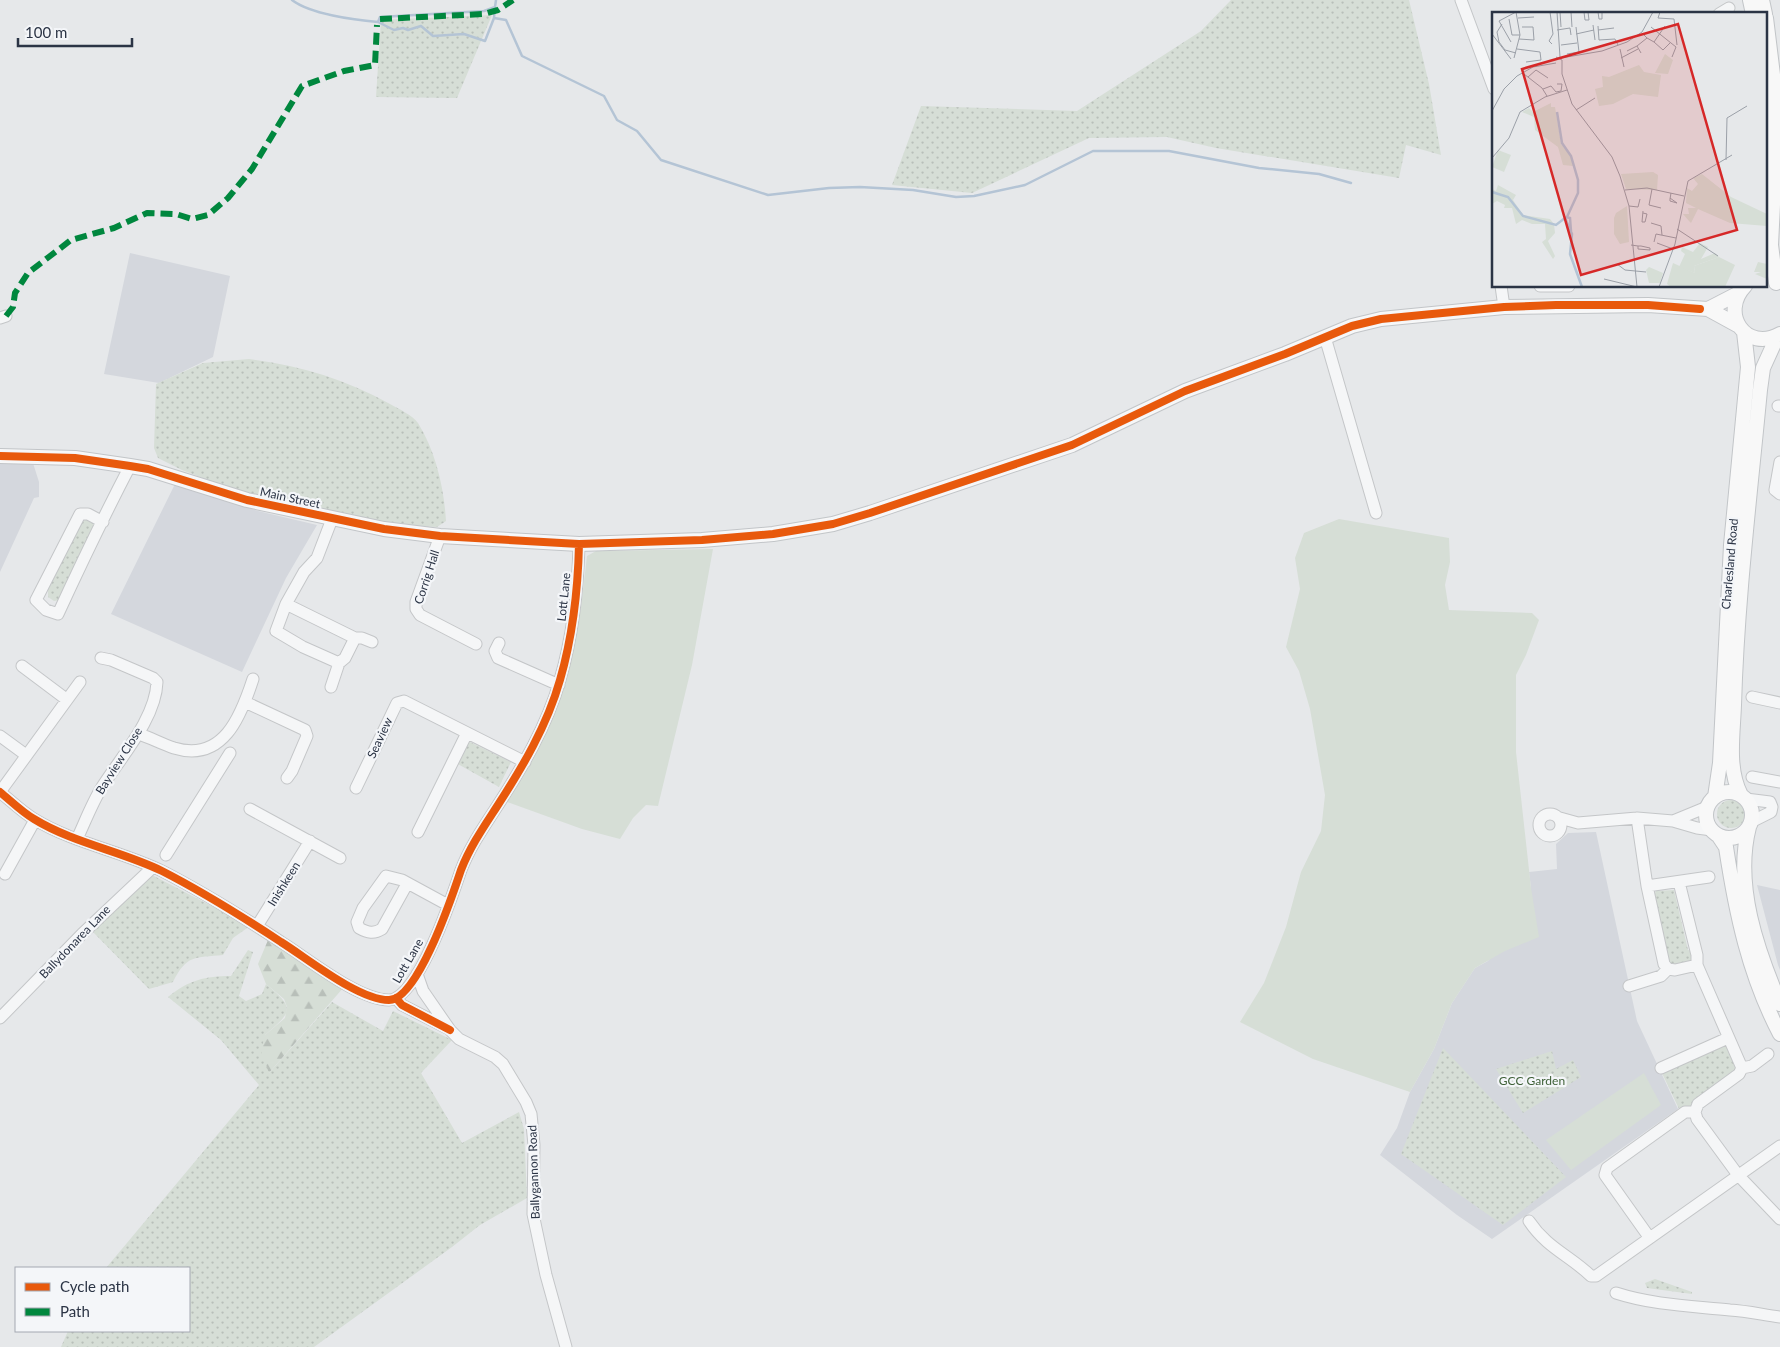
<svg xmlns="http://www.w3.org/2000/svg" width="1780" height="1347" font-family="Lato,sans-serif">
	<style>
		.built { fill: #d4d7dd }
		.green { fill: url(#green-dots) }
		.forest { fill: url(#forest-firs) }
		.pitch { fill: #d6ded6 }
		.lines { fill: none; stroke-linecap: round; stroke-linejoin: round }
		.stream { stroke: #b4c4d5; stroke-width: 2.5 }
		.minor-casing { stroke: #c4c6c8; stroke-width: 13 }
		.major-casing { stroke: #c2c5c8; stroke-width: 16 }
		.minor { stroke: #f5f6f7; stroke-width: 11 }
		.major { stroke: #f8f8f8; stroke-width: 14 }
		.quiet { stroke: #00873e; stroke-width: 6; stroke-dasharray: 12 6; stroke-linecap: butt }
		.cycleway-casing { stroke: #f4f6f9; stroke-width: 11 }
		.cycleway { stroke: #e8590c; stroke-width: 8 }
		.labels { text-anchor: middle; stroke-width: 4.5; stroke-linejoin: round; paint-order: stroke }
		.street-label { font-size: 12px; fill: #2b3445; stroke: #f4f6f9 }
		.park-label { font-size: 12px; fill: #3f6138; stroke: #f4f6f9 }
		.inset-river { fill: none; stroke: #b4c4d5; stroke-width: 2.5 }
		.inset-road { fill: none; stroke: #9ba0a8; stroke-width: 1 }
		.view { fill: #d62828; fill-opacity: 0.15; stroke: #d62828; stroke-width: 2.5 }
		.inset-edge { fill: none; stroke: #2b3445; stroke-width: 2.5 }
	</style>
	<defs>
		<pattern id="green-dots" width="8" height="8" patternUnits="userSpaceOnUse" patternTransform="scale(1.25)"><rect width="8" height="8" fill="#d6ded6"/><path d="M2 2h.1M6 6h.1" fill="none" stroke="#b8bfb9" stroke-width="1.8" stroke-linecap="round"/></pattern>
		<pattern id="forest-firs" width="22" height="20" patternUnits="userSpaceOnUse" patternTransform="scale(1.25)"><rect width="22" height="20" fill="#d6ded6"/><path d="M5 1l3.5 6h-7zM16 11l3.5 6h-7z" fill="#b8bfb9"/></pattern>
	</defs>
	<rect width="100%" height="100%" fill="#e6e8ea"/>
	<path class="built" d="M 130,253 L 230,276 L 213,357 L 159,383 L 104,374 Z
		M 0,461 L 33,463 L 39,482 L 39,497 L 34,498 L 0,572 Z
		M 175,484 L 258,511 L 317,525 L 286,578 L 242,672 L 111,614 Z
		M 1596,832 L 1637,1021 L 1678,1109 L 1492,1239 L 1457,1215 L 1380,1155 L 1397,1128 L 1410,1092 L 1434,1049 L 1452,1003 L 1475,968 L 1488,961 L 1531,888 L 1529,872 L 1557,869 L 1556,844 L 1568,833 Z
		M 1757,885 L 1780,890 L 1780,970 L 1778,965 Z"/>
	<path class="green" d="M 1231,0 L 1409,0 L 1429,84 L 1441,155 L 1406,145 L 1399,178 L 1216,148 L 1167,137 L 1089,138 L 972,193 L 892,185 L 921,106 L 1077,111 L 1201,31 Z
		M 492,15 L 457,98 L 376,97 L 381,20 Z
		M 249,359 C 299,365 346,379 390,404 C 399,409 412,415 418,423 C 436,452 444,488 446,521 L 437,527 L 389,525 L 241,493 L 182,470 L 158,458 L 154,448 L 156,384 L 203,363 Z
		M 84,518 L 94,522 L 96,527 L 61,600 L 54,601 L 48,597 L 48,588 Z
		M 470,742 L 511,762 L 499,787 L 456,763 L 463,749 Z
		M1717 814a14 14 0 1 1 28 0a14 14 0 1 1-28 0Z
		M 152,875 L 250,926 L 233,938 L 223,955 C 195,958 187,954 173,982 L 149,989 L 93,932 Z
		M 1674,890 L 1688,950 L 1693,951 L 1694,959 L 1690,963 L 1675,967 L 1668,963 L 1653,897 L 1656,891 Z
		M 248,950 L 253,952 L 239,996 L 246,1001 L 262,994 L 266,984 C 295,1008 293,1011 265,1035 L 269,1073 L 332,1002 L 383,1031 L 393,1011 L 452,1040 L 421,1073 L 462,1143 L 519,1112 L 524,1129 L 527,1198 L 480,1225 L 452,1247 L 314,1347 L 61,1347 L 68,1331 L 189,1331 L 189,1268 L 106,1268 L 259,1085 L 221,1040 L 168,997 C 189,980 205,976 231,976 Z
		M 1722,1044 L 1728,1046 L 1738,1063 L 1735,1071 L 1692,1106 L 1680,1111 L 1661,1071 Z
		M 1443,1048 L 1566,1177 L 1503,1225 L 1401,1154 Z
		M 1552,1051 L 1556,1069 L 1573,1060 L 1581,1077 L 1523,1113 L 1496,1069 Z
		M 1655,1279 L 1692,1292 L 1692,1294 L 1647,1288 L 1645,1283 Z"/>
	<path class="forest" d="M 268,940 L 344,987 L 269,1073 L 261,1051 L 265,1035 L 285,1018 L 287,1007 L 284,999 L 266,984 L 258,964 Z"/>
	<path class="pitch" d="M 1339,519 L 1449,538 L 1450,562 L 1445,585 L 1449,610 L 1532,613 L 1539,620 L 1526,655 L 1516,675 L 1516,752 L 1531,888 L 1539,937 L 1505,951 L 1475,968 L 1452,1003 L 1434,1049 L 1410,1092 L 1313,1059 L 1240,1022 L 1264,983 L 1286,927 L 1301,872 L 1321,831 L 1325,795 L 1310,709 L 1299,671 L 1286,647 L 1300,589 L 1295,558 L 1304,533 Z
		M 713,549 L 692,665 L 658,806 L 646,805 L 633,818 L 620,839 L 582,829 L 507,802 L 523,776 L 565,681 L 581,607 L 587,556 L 596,551 Z
		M 1644,1073 L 1661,1105 L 1571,1170 L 1546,1140 Z"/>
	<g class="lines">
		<path class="stream" d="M 292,0 C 310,14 354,20 378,22 L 380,17 L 484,11 L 495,7 L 496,0
			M 494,18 L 506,20 L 522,56 L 604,96 L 617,120 L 637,131 L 661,160 L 768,195 L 829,188 L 860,187 L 913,190 L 956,197 L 974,196 L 1025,185 L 1093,151 L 1169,151 L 1259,168 L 1319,174 L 1351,183
			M 378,22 L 394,30 L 403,28 L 408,30 L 421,26 L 433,36 L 464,34 L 485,41 L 494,18 L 495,7"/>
		<defs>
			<path id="minor" d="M 1461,0 L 1494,89
				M 1719,14 L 1729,8
				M 1501,286 L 1504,307
				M 1540,286 L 1569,286
				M 0,318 L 6,316
				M 1325,337 L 1376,513
				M 1778,406 L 1780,406
				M 1780,462 L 1775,490 L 1780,494
				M 103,522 L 88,514 L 80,514 L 36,600 L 46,610 L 58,614 C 81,564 105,514 130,466
				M 440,536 L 416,602 L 416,609 L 420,615 L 476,644
				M 286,604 L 304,572 L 317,558 L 332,519
				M 355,638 L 345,658 L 339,663 L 303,647 L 276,631 L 286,604 L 355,638 L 362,638 L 372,642
				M 499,643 L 495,651 L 498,658 L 559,685
				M 22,666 L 66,699
				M 80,682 L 0,792 C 11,801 22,812 34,819 C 73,843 121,851 162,871 C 203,892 243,917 281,942 C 307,958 358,1000 389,1000 C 418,1000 453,894 461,870 C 470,847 483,828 496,808 C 522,768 547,726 560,680 C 573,635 578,590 579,544
				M 331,687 L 339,663
				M 1752,697 L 1780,703
				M 245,702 L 305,730 L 307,736 L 292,771 L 287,778
				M 139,734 C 151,738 162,744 174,748 C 223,763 241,716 253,679
				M 0,736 L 26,755
				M 1752,777 L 1780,782
				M 356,788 L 397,703 L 404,701 L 525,762
				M 1746,799 L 1770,802 L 1772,807
				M 250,809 L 340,858
				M1539 825a11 11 0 1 1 22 0a11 11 0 1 1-22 0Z
				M 1560,818 L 1578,823 L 1637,818 L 1673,821 L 1697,828 L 1712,830
				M 1637,818 L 1647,886 L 1664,964 L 1668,969
				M 1673,821 L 1707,807
				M 1751,822 L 1771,812 L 1772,807
				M 418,832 L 467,733
				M 77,839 C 85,822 92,803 102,787 C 121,757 156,718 157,682 L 153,678 L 111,660 L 101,658
				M 166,855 L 230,753
				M 5,874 L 35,820
				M 407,884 L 382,929 C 374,934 368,933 359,928 L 357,922 L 363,908 L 386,876 L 402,880 L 448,905
				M 1647,886 L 1709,877
				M 257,926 L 310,841
				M 1697,965 L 1742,1068 L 1752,1066 L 1768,1054
				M 417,974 L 423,991 L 450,1030 L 459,1039 L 495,1057 L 503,1064 L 526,1102 L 531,1114 L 534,1145 L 533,1214 L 546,1275 L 566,1347
				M 1629,986 L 1661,976 L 1668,969 L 1675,970 L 1697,965 L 1697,955 L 1679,882
				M 396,998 L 402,1005 L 447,1028
				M 0,1018 L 82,934 L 152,868
				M 1661,1068 L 1728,1038
				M 1742,1068 L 1739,1074 L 1698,1104 L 1695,1112 L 1697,1119 L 1738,1175 L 1780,1219
				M 1529,1221 C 1547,1248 1569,1255 1591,1276 L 1596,1276 L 1780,1146
				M 1649,1237 L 1605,1175 L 1607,1168 L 1685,1112 L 1695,1112
				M 1616,1293 C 1653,1305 1692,1306 1730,1310 C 1747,1311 1764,1315 1780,1317"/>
			<path id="major" d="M 1750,0 L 1753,14
				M 1762,0 L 1765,14
				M 1766,18 L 1774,83 L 1775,164 L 1771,245 L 1776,283
				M 1745,286 C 1719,313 1746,353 1780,334
				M 1708,309 L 1739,293
				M 0,456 L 75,458 L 130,466 L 148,469 L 247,500 L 384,529 L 440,536 L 579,544 L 702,540 L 773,534 L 833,524 L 870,513 L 1072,445 L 1185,391 L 1285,354 L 1352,326 L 1381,319 L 1504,307 L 1648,305 L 1708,309 L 1739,326
				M1706 815a23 23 0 1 1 46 0a23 23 0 1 1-46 0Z
				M 1741,795 C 1727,769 1733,734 1734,705 C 1737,600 1750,495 1760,390 L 1763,368 L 1778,335
				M 1715,797 L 1720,763 L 1731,545 L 1748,367 L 1744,332
				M 1749,827 C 1734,885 1757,950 1780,1004
				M 1718,835 L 1726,847 C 1736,913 1749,975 1780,1034"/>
		</defs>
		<use href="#minor" class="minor-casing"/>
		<use href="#major" class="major-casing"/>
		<use href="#minor" class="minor"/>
		<use href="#major" class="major"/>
		<path class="quiet" d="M 380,19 L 484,14 L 498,10 L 513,0
			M 6,316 L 13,307 L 15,293 L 28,273 L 71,240 L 114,228 L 147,213 L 176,214 L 192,219 L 208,215 L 228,198 L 252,169 L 302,86 L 344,71 L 375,65 L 377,25"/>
		<defs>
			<path id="cycleway" d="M 0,456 L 75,458 L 130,466 L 148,469 L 247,500 L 384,529 L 440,536 L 579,544 L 702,540 L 773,534 L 833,524 L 870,513 L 1072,445 L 1185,391 L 1285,354 L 1352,326 L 1381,319 L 1504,307 L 1556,305 L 1648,305 L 1700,309
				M 0,792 C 11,801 22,812 34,819 C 73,843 121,851 162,871 C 203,892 243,917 281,942 C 307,958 358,1000 389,1000 C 418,1000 453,894 461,870 C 470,847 483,828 496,808 C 522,768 547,726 560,680 C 573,635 578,590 579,544
				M 396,998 L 402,1005 L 450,1030"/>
		</defs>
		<use href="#cycleway" class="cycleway-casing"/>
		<use href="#cycleway" class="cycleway"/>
	</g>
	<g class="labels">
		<g class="street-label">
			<text transform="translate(290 498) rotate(12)" y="4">Main Street</text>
			<text transform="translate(1730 564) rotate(-85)" y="4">Charlesland Road</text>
			<text transform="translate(427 577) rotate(-72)" y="4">Corrig Hall</text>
			<text transform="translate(564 597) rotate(-84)" y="4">Lott Lane</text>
			<text transform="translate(380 738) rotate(-65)" y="4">Seaview</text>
			<text transform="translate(119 761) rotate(-58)" y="4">Bayview Close</text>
			<text transform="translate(284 884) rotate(-58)" y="4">Inishkeen</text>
			<text transform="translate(75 942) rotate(-46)" y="4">Ballydonarea Lane</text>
			<text transform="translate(408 961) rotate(-60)" y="4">Lott Lane</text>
			<text transform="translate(534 1172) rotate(-92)" y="4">Ballygannon Road</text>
		</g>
		<g class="park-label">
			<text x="1532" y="1085">GCC Garden</text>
		</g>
	</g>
	<g transform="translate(1492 12)">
		<rect width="275" height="275" fill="#e6e8ea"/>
		<path d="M 173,42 L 181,48 L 176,62 L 163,61 ZM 59,91 L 59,95 L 63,95 L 69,132 L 79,144 L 81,154 L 71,153 L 66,135 L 43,118 L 42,105 L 30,100 L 37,96 L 41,100 ZM 210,162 L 239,185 L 275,202 L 275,214 L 238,211 L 206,197 L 199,211 L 197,209 L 191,202 L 197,202 L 196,196 L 204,196 L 194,191 L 195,176 L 200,179 L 206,172 L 201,166 ZM 135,194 L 137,230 L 128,232 L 122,222 L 122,206 L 124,201 ZM 227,245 L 243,253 L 233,275 L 179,275 L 175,272 L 181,251 L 203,261 L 202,254 ZM 266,250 L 275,252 L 275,267 L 263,262 L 269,260 L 262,260 ZM 157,255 L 171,261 L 168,271 L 157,271 L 154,258 Z" fill="#d6ded6"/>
		<path d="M 6,173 L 24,183 L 21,188 L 31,203 L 58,207 L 62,212 L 63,221 L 56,229 L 63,244 L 61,247 L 50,230 L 54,227 L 53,212 L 40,212 L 30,208 L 24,212 L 20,196 L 12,196 L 13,193 L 5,189 L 0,192 L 0,177 L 4,179 ZM 208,231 L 216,235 L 209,247 L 223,241 L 227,245 L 202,254 L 203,261 L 187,255 L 193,242 L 189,239 L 190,235 L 201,240 Z" fill="#d6ded6"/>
		<path d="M 6,138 L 19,143 L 12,160 L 0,155 Z" fill="#d6ded6"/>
		<path d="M 147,53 L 152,60 L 169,63 L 166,85 L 141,82 L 121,92 L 107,94 L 103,77 L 111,75 L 110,64 L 117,65 ZM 161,160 L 166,163 L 165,178 L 134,177 L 129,162 Z" fill="#d6ded6"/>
		<path class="inset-river" d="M 65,100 L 70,131 L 79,144 L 86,168 L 86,181 L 75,205M 0,180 L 16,185 L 31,204 L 64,213 L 73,206 L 80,222 L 78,242 L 90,275M 74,205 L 78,206 L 79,219"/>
		<path class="inset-road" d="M 58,0 L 61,22 L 57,29 L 60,32M 65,0 L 68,45M 68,0 L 69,15M 79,0 L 80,15M 92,0 L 93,8 L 97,8 L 96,0M 106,0 L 107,7 L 110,7 L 110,0M 168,0 L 166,6 L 182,7 L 185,33M 26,6 L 42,5M 17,7 L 20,23 L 28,23M 10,12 L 5,20 L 7,30 L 13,38 L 24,41M 101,13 L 103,28M 106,14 L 107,28 L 123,27 L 126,33M 159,15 L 184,35 L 180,45M 65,18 L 78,16 L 79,23M 106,18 L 122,16M 0,22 L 19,47M 84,22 L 102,18M 155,26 L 162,30 L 173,14M 27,27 L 42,28 L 41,15 L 30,15M 19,30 L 7,9 L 24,0 L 28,23 L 22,46M 162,30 L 171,38 L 178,31M 69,33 L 85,31M 145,34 L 155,26 L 152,23M 25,37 L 48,40 L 49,48 L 34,50M 128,37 L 132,55M 135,39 L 145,34 L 149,41M 75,42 L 87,40 L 84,15M 64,45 L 70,48 L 70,62 L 80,92 L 120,145 L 128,164 L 137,194 L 145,275M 69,46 L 110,39 L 135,30 L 150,20 L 161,0M 129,46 L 146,37M 32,62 L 50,76 L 55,84M 36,65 L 44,58 L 56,66M 51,77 L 59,74 L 64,80 L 69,79 L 70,72 L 65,72M 84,98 L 103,86M 0,99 L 12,77 L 25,64 L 41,55 L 64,51M 0,146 L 17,126 L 28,100 L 53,85 L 75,78M 234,148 L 235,106 L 255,94M 160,177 L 157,193 L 169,196M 133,178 L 155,176 L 192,184M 178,186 L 185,191 L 178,189 L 178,187 L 179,181M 137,194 L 146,195 L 148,187M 151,199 L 150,210 L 153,210 L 155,202 L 151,201M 159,211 L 169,214 L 170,223M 185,217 L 226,244M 162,230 L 164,222 L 184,226M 165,231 L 181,237M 139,233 L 146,234 L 149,234 L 158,236 L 158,238 L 146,237 L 146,234M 125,252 L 133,258 L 154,260M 112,267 L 145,275M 167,275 L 183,232 L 196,169 L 240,143"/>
		<path class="view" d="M 186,12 L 245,218 L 89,263 L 30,57 Z"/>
		<rect width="275" height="275" class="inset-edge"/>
	</g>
	<rect x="15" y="1267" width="175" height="65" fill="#f4f6f9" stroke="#a4a8b1"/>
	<rect x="25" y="1283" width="25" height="8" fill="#e8590c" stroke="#a4a8b1"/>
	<text x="60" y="1292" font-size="15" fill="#2b3445">Cycle path</text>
	<rect x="25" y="1308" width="25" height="8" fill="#00873e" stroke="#a4a8b1"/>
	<text x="60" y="1317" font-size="15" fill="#2b3445">Path</text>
	<path d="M18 38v8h114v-8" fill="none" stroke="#2b3445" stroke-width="2.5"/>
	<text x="25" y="38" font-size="15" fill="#2b3445" stroke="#f4f6f9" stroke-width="4" paint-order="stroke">100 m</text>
</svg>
